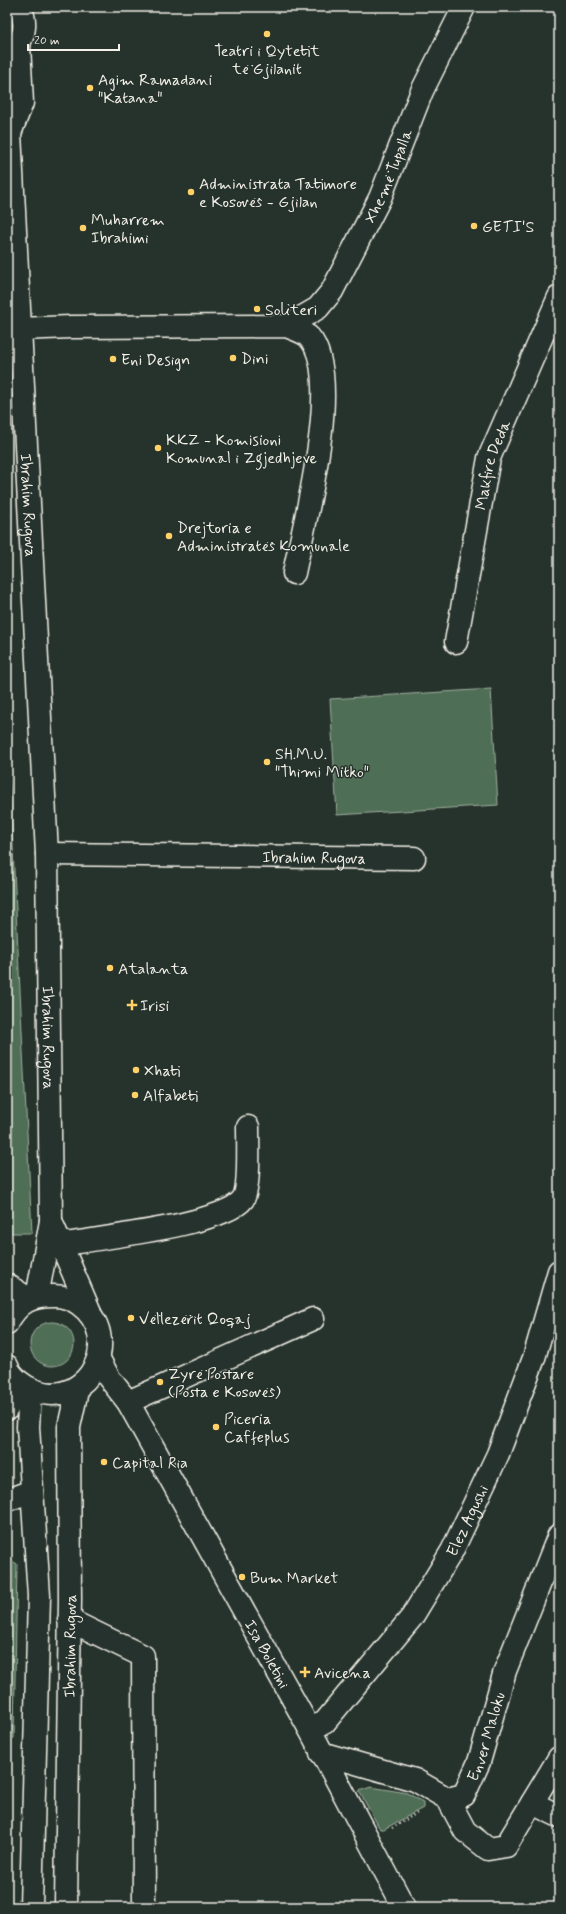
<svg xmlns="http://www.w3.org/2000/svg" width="566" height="1914" font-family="Mynerve,sans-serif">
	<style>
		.green { fill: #4f6e57; stroke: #a2b0a0 }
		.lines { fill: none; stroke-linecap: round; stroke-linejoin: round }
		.minor-casing { stroke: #f4f1e8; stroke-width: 25 }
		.major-casing { stroke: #f4f1e8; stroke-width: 25 }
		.path { stroke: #f4f1e8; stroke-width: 2.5; stroke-dasharray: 1 3; stroke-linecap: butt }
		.minor { stroke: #26332d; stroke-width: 22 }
		.major { stroke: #26332d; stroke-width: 22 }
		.poi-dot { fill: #ffd166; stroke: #26332d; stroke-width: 1.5 }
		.labels { text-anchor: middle; stroke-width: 3; stroke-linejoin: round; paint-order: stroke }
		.poi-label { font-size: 16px; fill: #f4f1e8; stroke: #26332d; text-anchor: start }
		.street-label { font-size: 16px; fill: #f4f1e8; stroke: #26332d }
	</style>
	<rect width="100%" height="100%" fill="#26332d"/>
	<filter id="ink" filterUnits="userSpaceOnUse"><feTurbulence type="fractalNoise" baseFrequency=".025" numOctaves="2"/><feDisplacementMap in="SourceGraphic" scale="8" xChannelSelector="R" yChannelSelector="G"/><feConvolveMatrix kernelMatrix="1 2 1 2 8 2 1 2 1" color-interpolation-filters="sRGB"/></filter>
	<g filter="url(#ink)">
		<path class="green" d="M 491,689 L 498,805 L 337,815 L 330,699 Z
			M 7,728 L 32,1233 L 7,1233 Z
			M30 1344a22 22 0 1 1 44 0a22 22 0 1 1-44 0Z
			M 7,1557 L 17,1564 L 14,1738 L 7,1740 Z
			M 371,1787 L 407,1793 L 423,1802 L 423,1808 L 384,1829 L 380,1829 L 359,1791 Z"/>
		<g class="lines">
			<defs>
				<g id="minor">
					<path id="s1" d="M 287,326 L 318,308 L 332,291 L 380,198 L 422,91 L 464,7"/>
					<path d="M 19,329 L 71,327 L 287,326 C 293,329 304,332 309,337 C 344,375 304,524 294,573"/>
					<path id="s2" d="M 456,642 L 489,458 L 559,297"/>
					<path id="s3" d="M 47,854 L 414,858"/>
					<path d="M 60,1245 C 96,1238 224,1225 243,1199 C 250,1188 248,1141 248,1127"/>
					<path d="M 7,1285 L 29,1299"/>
					<path id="s4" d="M 99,1359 L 109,1378 L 128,1402 L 309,1728 L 404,1907"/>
					<path d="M 128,1402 L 313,1319"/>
					<path d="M 7,1409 L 18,1381"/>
					<path d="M 7,1500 L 32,1491"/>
					<path d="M 69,1620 L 143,1656 L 144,1907"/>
					<path id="s5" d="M 309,1728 L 324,1723 L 412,1617 L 452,1551 L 498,1454 L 534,1358 L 559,1271"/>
					<path id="s6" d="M 321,1753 L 415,1780 L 448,1799 L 464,1795 L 479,1762 L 505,1671 L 559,1535"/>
					<path d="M 448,1799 L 465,1831 L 488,1849 L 506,1846 L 559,1758"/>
					<path d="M 532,1803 L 559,1816"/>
				</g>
				<g id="major">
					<path id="s7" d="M 19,45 L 22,103 L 10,133 L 47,854 L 51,1221 L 37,1297"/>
					<path d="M 10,56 C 23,41 29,26 20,7"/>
					<path d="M 51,1221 L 90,1312"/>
					<path d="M 7,1323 C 19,1302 30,1296 54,1296 C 63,1296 72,1299 79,1304 C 125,1337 89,1409 36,1391 C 24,1387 11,1377 7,1366"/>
					<path d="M 30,1390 L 28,1427 L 39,1596 L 31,1907"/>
					<path id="s8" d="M 66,1907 L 70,1599 L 69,1427 L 78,1386"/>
				</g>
			</defs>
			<use href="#minor" class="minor-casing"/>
			<use href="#major" class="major-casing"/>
			<path class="path" d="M 392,1828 L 417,1813"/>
			<use href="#minor" class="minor"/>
			<use href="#major" class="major"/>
		</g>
	</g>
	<g class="poi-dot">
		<circle cx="267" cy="34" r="4"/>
		<circle cx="90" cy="88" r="4"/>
		<circle cx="191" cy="192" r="4"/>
		<circle cx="474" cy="226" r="4"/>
		<circle cx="83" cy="228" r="4"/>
		<circle cx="257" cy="309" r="4"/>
		<circle cx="233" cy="358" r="4"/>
		<circle cx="113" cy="359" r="4"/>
		<circle cx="158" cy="448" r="4"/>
		<circle cx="169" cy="536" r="4"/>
		<circle cx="267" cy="762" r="4"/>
		<circle cx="110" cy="968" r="4"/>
		<path d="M130 999h4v4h4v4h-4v4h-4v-4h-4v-4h4z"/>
		<circle cx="136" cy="1070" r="4"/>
		<circle cx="135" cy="1095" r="4"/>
		<circle cx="131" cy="1318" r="4"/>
		<circle cx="160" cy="1382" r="4"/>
		<circle cx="216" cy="1427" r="4"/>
		<circle cx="104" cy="1462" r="4"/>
		<circle cx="242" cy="1577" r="4"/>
		<path d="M303 1666h4v4h4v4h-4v4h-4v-4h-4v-4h4z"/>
	</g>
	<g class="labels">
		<g class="poi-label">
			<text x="267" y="56" text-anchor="middle">Teatri i Qytetit<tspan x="267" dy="18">të Gjilanit</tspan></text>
			<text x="98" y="85">Agim Ramadani<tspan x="98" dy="18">"Katana"</tspan></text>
			<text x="199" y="189">Administrata Tatimore<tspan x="199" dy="18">e Kosovës - Gjilan</tspan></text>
			<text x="91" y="225">Muharrem<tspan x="91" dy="18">Ibrahimi</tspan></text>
			<text x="482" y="232">GETI'S</text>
			<text x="265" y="315">Soliteri</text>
			<text x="241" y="364">Dini</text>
			<text x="121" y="365">Eni Design</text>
			<text x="166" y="445">KKZ - Komisioni<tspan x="166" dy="18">Komunal i Zgjedhjeve</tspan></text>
			<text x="177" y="533">Drejtoria e<tspan x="177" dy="18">Administratës Komunale</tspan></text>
			<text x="275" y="759">SH.M.U.<tspan x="275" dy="18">"Thimi Mitko"</tspan></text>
			<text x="118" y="974">Atalanta</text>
			<text x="140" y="1011">Irisi</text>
			<text x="144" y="1076">Xhati</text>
			<text x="143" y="1101">Alfabeti</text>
			<text x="139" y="1324">Vëllezërit Qoqaj</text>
			<text x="168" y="1379">Zyrë Postare<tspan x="168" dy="18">(Posta e Kosovës)</tspan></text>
			<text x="224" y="1424">Piceria<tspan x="224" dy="18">Caffeplus</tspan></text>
			<text x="112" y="1468">Capital Ria</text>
			<text x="250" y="1583">Bum Market</text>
			<text x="314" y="1678">Avicena</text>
		</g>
		<g class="street-label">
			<text dy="6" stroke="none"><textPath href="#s1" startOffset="186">Xhemë Tupalla</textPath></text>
			<text dy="6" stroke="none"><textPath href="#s2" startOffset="181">Makfire Deda</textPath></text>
			<text dy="6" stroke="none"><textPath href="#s7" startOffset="463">Ibrahim Rugova</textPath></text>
			<text dy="6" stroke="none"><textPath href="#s3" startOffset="267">Ibrahim Rugova</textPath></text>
			<text dy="6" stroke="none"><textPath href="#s7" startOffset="996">Ibrahim Rugova</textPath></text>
			<text dy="6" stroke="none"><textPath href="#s5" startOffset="265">Elez Agushi</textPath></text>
			<text dy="6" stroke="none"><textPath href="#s8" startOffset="261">Ibrahim Rugova</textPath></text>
			<text dy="6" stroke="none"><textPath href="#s4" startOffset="340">Isa Boletini</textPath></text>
			<text dy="6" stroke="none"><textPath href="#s6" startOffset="215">Enver Maloku</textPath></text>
		</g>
	</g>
	<rect width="566" height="1914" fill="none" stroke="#26332d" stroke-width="24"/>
	<rect x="12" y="12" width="542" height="1890" fill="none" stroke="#f4f1e8" stroke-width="1.5" filter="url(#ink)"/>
	<path d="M28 44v6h91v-6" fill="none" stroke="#f4f1e8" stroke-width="2"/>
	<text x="34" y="44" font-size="12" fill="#f4f1e8" stroke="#26332d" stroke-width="3" paint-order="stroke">20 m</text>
</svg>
